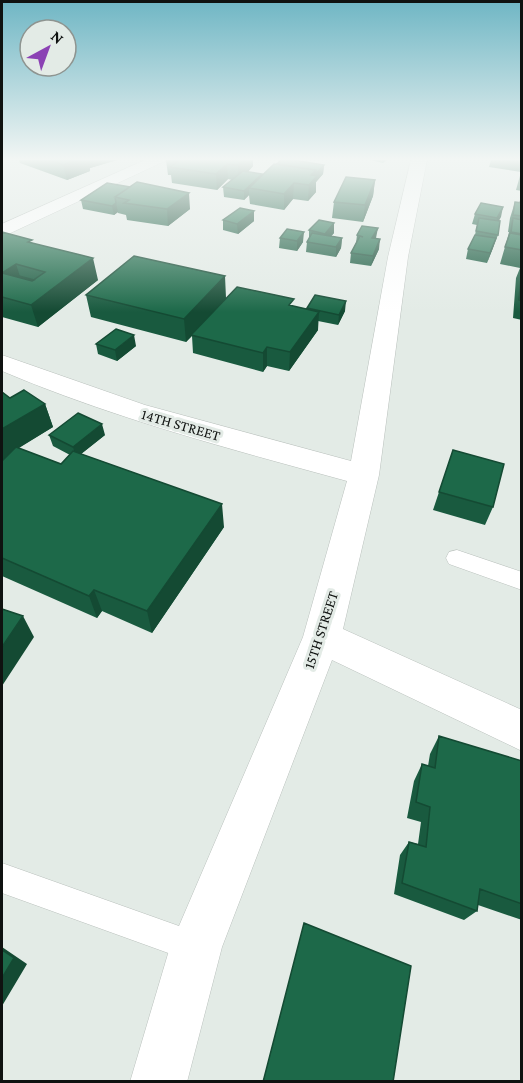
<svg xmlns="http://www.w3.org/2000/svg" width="523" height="1083" font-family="'Crimson Pro',serif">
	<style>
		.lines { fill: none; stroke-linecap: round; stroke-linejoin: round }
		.lane-casing { stroke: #bac1bd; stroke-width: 1 }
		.street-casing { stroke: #bac1bd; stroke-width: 1 }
		.lane { fill: #fff; fill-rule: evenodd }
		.street { fill: #fff; fill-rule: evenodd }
		.wall { fill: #195a3f }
		.shaded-wall { fill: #144a33 }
		.building { fill: #1d6949; stroke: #144a33; stroke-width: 1.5; fill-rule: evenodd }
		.labels { text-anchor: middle; stroke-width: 6; stroke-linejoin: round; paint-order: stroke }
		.street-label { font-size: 15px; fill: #0f1210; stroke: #e3ebe6 }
	</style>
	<rect width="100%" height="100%" fill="#e3ebe6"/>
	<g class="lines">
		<defs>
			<path id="lane" d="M 457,550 L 522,572 L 522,590 L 449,564 L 446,558 L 449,552 Z
				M 2,863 L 207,936 L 212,947 L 207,958 L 196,963 L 2,893 Z"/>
			<path id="street" d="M 145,160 L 167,160 L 2,237 L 2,224 Z
				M 411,160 L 427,160 L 408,257 L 379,475 L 343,629 L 522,710 L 522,751 L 332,660 L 222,947 L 187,1082 L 130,1082 L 170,947 L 303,637 L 347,481 C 230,449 113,418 2,371 L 2,355 L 145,405 L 351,461 L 388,257 Z"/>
		</defs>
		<use href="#lane" class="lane-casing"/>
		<use href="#street" class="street-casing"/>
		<use href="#lane" class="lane"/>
		<use href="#street" class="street"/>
	</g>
	<path class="wall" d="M 19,160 L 117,160 L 90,168 L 90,171 L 67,180 L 20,163 Z
		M 166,160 L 253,160 L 253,166 L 248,172 L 262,174 L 324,165 L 323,174 L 316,182 L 316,192 L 308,201 L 293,199 L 284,210 L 250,204 L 249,195 L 244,200 L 224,197 L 223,187 L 232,180 L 228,179 L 217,190 L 172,183 L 171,175 L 168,175 Z
		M 370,160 L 387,160 L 383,163 Z
		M 491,160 L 522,160 L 522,191 L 516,190 L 521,172 L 489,167 Z
		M 375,180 L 373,196 L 363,222 L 332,218 L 334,202 Z
		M 107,183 L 190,209 L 168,226 L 127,220 L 126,215 L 118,213 L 118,212 L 114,215 L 83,209 L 81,200 Z
		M 522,195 L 522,320 L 513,318 L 516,278 L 520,268 L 500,264 L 507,240 L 509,232 L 508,232 L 510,218 L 515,202 L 519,203 Z
		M 503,207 L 498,221 L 498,235 L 487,263 L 466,259 L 468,249 L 475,235 L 477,225 L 472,224 L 475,214 Z
		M 223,220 L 254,221 L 238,234 L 223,230 Z
		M 334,223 L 334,233 L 331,236 L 342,238 L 341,248 L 336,257 L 306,252 L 307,242 L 309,239 L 309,230 Z
		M 2,232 L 33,243 L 98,280 L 38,327 L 2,317 Z
		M 357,235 L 376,239 L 379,249 L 371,266 L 350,263 L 351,253 L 356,243 Z
		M 280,238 L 303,242 L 297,251 L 279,248 Z
		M 86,295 L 226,298 L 293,306 L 307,309 L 345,311 L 338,325 L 318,321 L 318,330 L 289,371 L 267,366 L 263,372 L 193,353 L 192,336 L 186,342 L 91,317 Z
		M 96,344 L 136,346 L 117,361 L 98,354 Z
		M 2,392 L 10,398 L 45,404 L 53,427 L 18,448 L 61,464 L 70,455 L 53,446 L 49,435 L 105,435 L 81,454 L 224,527 L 152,633 L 102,611 L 97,618 L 2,576 Z
		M 439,492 L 493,507 L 485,525 L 433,510 Z
		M 439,736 L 522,761 L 522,920 L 478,905 L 477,911 L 464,920 L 394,894 L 400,855 L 409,842 L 418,844 L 421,822 L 407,818 L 414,781 L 422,764 L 428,766 L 430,754 Z"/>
	<path class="shaded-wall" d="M 75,160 L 117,160 L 90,168 L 90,171 L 67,180 L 63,165 Z
		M 243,160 L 253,160 L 253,166 L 239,181 L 238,165 Z
		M 227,164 L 228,179 L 217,190 L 216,174 Z
		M 324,165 L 323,174 L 316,182 L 316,192 L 308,201 L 309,185 L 311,175 L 316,170 Z
		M 262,174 L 249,188 L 249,195 L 244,200 L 244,191 Z
		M 375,180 L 373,196 L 363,222 L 365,205 Z
		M 294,183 L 293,199 L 284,210 L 284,194 Z
		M 189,193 L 190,209 L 168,226 L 167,209 Z
		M 116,203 L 118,212 L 114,215 L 112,206 Z
		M 503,207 L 501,217 L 495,228 L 497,218 Z
		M 254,211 L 254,221 L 238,234 L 237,224 Z
		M 334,223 L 334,233 L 325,243 L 325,234 Z
		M 378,228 L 376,238 L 371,248 L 372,238 Z
		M 304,232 L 303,242 L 297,251 L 297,241 Z
		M 342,238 L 341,248 L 336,257 L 336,247 Z
		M 496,238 L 493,248 L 487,263 L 490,253 Z
		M 380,239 L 379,249 L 371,266 L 373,256 Z
		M 93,258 L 98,280 L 38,327 L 31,305 Z
		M 16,264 L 23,286 L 2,273 Z
		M 225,276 L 226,298 L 186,342 L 184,319 Z
		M 346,301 L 345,311 L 338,325 L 339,315 Z
		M 319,312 L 318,330 L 289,371 L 290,352 Z
		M 134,335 L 136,346 L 117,361 L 115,350 Z
		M 267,347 L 267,366 L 263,372 L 263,353 Z
		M 45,404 L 53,427 L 6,456 L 2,470 L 2,429 Z
		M 102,424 L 105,435 L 76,458 L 73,447 Z
		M 222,504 L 224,527 L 152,633 L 147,611 Z
		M 94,590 L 102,611 L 97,618 L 89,596 Z
		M 23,616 L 34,637 L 2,686 L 2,647 Z
		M 2,947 L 27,964 L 2,1006 Z"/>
	<path class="building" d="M 51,160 L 75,160 L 63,165 Z
		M 173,160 L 243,160 L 238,165 L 227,164 L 216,174 L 170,167 L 178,161 Z
		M 281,160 L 293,160 L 324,165 L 315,175 L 316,170 L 277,164 Z
		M 274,164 L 316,170 L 311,175 L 317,176 L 309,185 L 294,183 L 284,194 L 249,188 Z
		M 243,171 L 262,174 L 244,191 L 223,187 Z
		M 346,177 L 375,180 L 365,205 L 334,202 Z
		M 137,182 L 189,193 L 167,209 L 124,203 L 129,200 L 115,197 Z
		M 107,183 L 130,187 L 115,197 L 116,203 L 112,206 L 81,200 Z
		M 515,202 L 522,203 L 522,216 L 513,215 Z
		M 481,203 L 503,207 L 497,218 L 475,214 Z
		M 240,208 L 254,211 L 237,224 L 223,220 Z
		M 479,218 L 500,221 L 498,235 L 476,231 Z
		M 513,218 L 522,220 L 522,234 L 511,232 Z
		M 319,220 L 334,223 L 325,234 L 309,230 Z
		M 362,226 L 378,228 L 372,238 L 380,239 L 373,256 L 351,253 L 360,236 L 363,237 L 357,235 Z
		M 287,229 L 304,232 L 297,241 L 280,238 Z
		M 2,232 L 32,240 L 28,242 L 93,258 L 31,305 L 2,297 ZM 16,264 L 45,272 L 32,281 L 2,273 Z
		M 312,233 L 342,238 L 336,247 L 307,242 Z
		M 510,233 L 522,235 L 522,250 L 505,247 Z
		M 475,235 L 496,238 L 490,253 L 468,249 Z
		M 134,256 L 225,276 L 184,319 L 86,295 Z
		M 522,267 L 522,301 L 519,300 Z
		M 19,276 L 34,280 L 32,281 L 18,277 Z
		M 237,287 L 294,299 L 289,305 L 319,312 L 290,352 L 267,347 L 263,353 L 191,335 Z
		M 315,295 L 346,301 L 339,315 L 307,308 Z
		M 116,329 L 134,335 L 115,350 L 96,344 Z
		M 24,390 L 45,404 L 2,429 L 2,392 L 10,398 Z
		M 78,413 L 102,424 L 73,447 L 49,435 Z
		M 16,447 L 61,464 L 73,451 L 222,504 L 147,611 L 94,590 L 89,596 L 2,558 L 2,461 Z
		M 453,450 L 504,464 L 493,507 L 439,492 Z
		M 2,609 L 23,616 L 2,647 Z
		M 439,736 L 522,761 L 522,904 L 480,889 L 477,911 L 402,883 L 409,842 L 426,847 L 430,807 L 416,802 L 422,764 L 435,768 Z
		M 304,923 L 411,966 L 393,1082 L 263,1082 Z
		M 2,950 L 14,958 L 2,978 Z"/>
	<linearGradient id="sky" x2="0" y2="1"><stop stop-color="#6fb6c4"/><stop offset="0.51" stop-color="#f2f6f4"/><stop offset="1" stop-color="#f2f6f4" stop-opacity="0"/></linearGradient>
	<rect width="523" height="312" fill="url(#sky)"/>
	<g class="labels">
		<g class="street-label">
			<text transform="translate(181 425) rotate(16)" y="5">14TH STREET</text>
			<text transform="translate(321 630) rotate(-72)" y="5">15TH STREET</text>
		</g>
	</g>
	<rect width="523" height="1083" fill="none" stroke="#0f1210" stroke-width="6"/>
	<g transform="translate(48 48) rotate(41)"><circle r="28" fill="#e3ebe6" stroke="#8e9490" stroke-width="1.5"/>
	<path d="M0-4.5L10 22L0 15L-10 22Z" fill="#8b42b4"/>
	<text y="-9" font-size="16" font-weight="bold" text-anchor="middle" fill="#0f1210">N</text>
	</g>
</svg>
